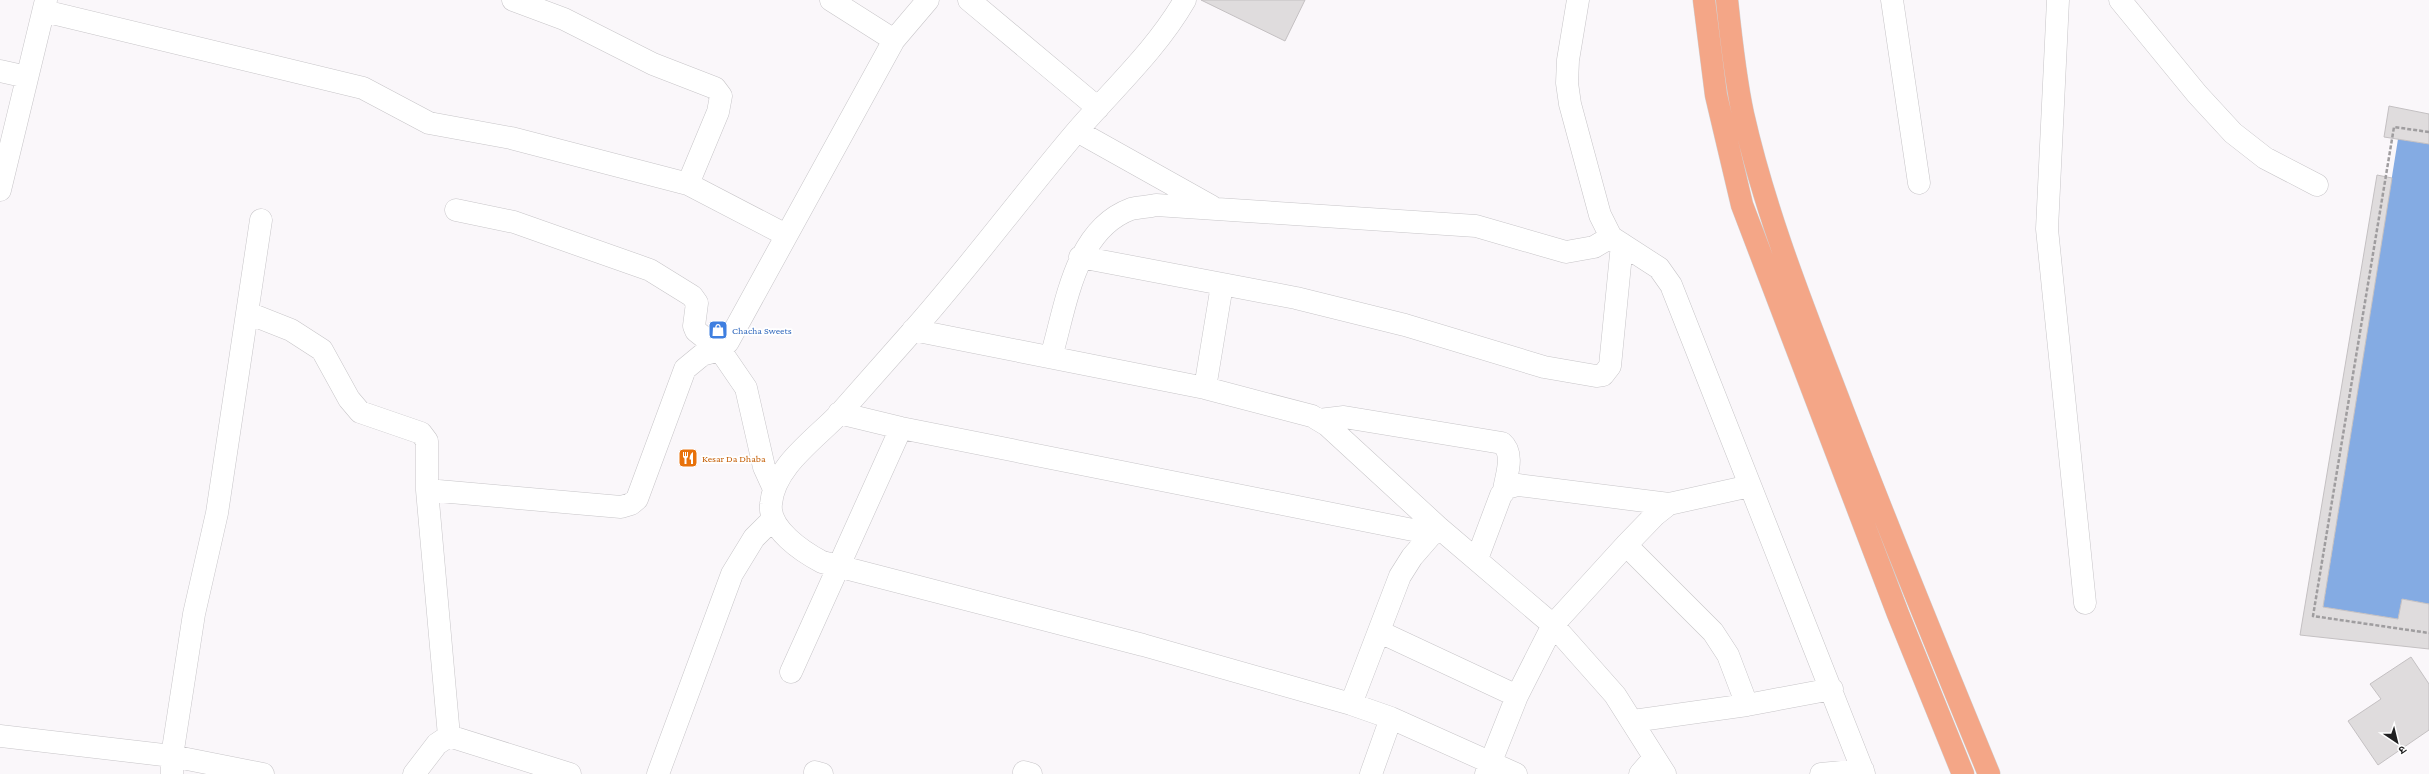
<svg xmlns="http://www.w3.org/2000/svg" width="2429" height="774" font-family="'Crimson Pro','Noto Sans Devanagari',serif">
	<style>
		.water { fill: #84abe3 }
		.building { fill: #dfdcdd; stroke: #c4c0c2 }
		.lines { fill: none; stroke-linecap: round; stroke-linejoin: round }
		.minor-casing { stroke: #c7c5c8; stroke-width: 23 }
		.highway-casing { stroke: #d2d2d3; stroke-width: 23 }
		.path { stroke: #9f9d9f; stroke-width: 2.5; stroke-dasharray: 4 2; stroke-linecap: butt }
		.minor { stroke: #fff; stroke-width: 22 }
		.highway { stroke: #f4a687; stroke-width: 22 }
		.labels { text-anchor: middle; stroke-width: 3.5; stroke-linejoin: round; paint-order: stroke }
		.shop-label { font-size: 10px; fill: #366cbe; stroke: #fff; text-anchor: start }
		.food-label { font-size: 10px; fill: #c56008; stroke: #fff; text-anchor: start }
	</style>
	<rect width="100%" height="100%" fill="#faf7fa"/>
	<path class="water" d="M 2398,139 L 2429,144 L 2429,604 L 2402,599 L 2398,619 L 2323,607 Z"/>
	<path class="building" d="M 1201,0 L 1305,0 L 1285,41 Z
		M 2389,106 L 2429,114 L 2429,144 L 2384,137 Z
		M 2377,175 L 2392,178 L 2323,607 L 2398,619 L 2402,599 L 2429,604 L 2429,649 L 2300,635 Z
		M 2411,657 L 2429,684 L 2429,730 L 2378,765 L 2348,721 L 2381,699 L 2370,684 Z"/>
	<g class="lines">
		<defs>
			<path id="minor" d="M 513,0 L 564,19 L 653,64 L 715,88 L 721,96 L 718,112 L 688,184 L 786,235
				M 831,0 L 894,40
				M 969,0 L 1098,108
				M 1185,0 C 1156,50 1114,88 1077,131 C 1020,198 968,269 910,334 C 887,360 864,386 841,412 C 817,438 774,466 771,504 C 768,529 803,552 822,562 L 1143,645 L 1351,704 L 1391,718 L 1516,774
				M 1578,0 L 1568,60 L 1567,83 L 1570,104 L 1600,215 L 1611,237 L 1659,268 L 1671,285 L 1864,774
				M 1892,0 L 1919,183
				M 2058,0 L 2047,229 L 2085,603
				M 2120,0 L 2197,94 L 2233,133 L 2265,158 L 2317,185
				M 44,11 L 363,88 L 429,123 L 511,138 L 688,184
				M 0,71 L 27,77
				M 1077,131 L 1211,206
				M 0,190 L 46,0
				M 456,210 L 514,222 L 650,270 L 692,296 L 697,303 L 694,326 L 696,331 L 720,350 L 746,388 L 764,467 L 774,489
				M 1080,257 L 1296,298 L 1405,325 L 1544,367 L 1596,376 L 1603,375 L 1610,366 L 1622,244
				M 248,313 L 291,330 L 322,350 L 349,399 L 360,412 L 421,433 L 427,441 L 427,490
				M 913,330 L 1205,388 L 1312,416 L 1327,425 L 1438,527 L 1553,625 L 1615,695 L 1665,774
				M 1051,357 C 1066,307 1074,230 1131,209 C 1139,207 1148,207 1156,205 L 1476,226 L 1566,252 L 1594,247 L 1611,237
				M 1205,388 L 1222,285
				M 839,413 L 901,428 L 1433,534
				M 1319,420 L 1344,417 L 1502,443 C 1515,454 1506,476 1504,490
				M 1626,545 L 1713,632 L 1728,655 L 1747,705
				M 1477,559 L 1501,495 L 1507,488 L 1518,485 L 1669,504
				M 1380,632 L 1517,696
				M 791,672 L 901,428
				M 1351,704 L 1400,576 L 1412,557 L 1438,527
				M 1633,721 L 1747,705 L 1832,689
				M 0,736 L 172,756 L 263,774
				M 449,736 L 427,490 L 621,507 L 631,504 L 637,499 L 685,369 L 702,355 L 720,350 L 728,342 L 894,40 L 928,0
				M 449,736 L 570,774
				M 815,772 L 822,774
				M 1024,772 L 1031,774
				M 172,774 L 172,756 L 194,614 L 217,513 L 261,220
				M 414,774 L 437,744 L 449,736
				M 658,774 L 732,574 L 754,538 L 773,519
				M 1371,774 L 1391,718
				M 1486,774 L 1517,696 L 1553,625 L 1626,545 L 1655,515 L 1669,504 L 1750,486
				M 1640,774 L 1654,758
				M 1821,774 L 1863,770"/>
			<path id="highway" d="M 1704,0 L 1716,95 L 1742,205 L 1898,614 L 1963,774
				M 1727,0 C 1731,38 1735,77 1743,114 C 1766,216 1806,314 1843,411 C 1890,533 1939,653 1989,774"/>
		</defs>
		<use href="#minor" class="minor-casing"/>
		<use href="#highway" class="highway-casing"/>
		<path class="path" d="M 2429,132 L 2394,127 L 2313,616 L 2429,633"/>
		<use href="#minor" class="minor"/>
		<use href="#highway" class="highway"/>
	</g>
	<defs>
		<symbol id="shop-square" viewBox="-11 -11 22 22"><rect x="-9" y="-9" width="18" height="18" rx="4" fill="#3f7fe0" stroke="#fff"/><path d="M-5-2.5h2.3a2.7 3.5 0 0 1 5.4 0H5L5.5 6h-11ZM-1.5-2.5h3a1.5 2.3 0 0 0-3 0Z" fill="#fff"/></symbol>
		<symbol id="restaurant-square" viewBox="-11 -11 22 22"><rect x="-9" y="-9" width="18" height="18" rx="4" fill="#e8710a" stroke="#fff"/><path d="M-5-6h1v4h1v-4h1v4h1v-4h1v5L-1.5 .5V6h-2V.5L-5-1ZM5-6V6H3V1.5H1.5Q1.5-4 5-6Z" fill="#fff"/></symbol>
	</defs>
	<g fill-rule="evenodd">
		<use href="#shop-square" x="707" y="319" width="22" height="22"/>
		<use href="#restaurant-square" x="677" y="447" width="22" height="22"/>
	</g>
	<g class="labels">
		<g class="shop-label">
			<text x="732" y="334">Chacha Sweets</text>
		</g>
		<g class="food-label">
			<text x="702" y="462">Kesar Da Dhaba</text>
		</g>
	</g>
	<g transform="translate(2397 742) rotate(145)" stroke="#ffffff" stroke-width="3" paint-order="stroke">
	<path d="M0-3L7 15L0 10L-7 15Z" fill="#202021"/>
	<text y="-6" font-size="11" font-weight="bold" text-anchor="middle" fill="#202021">उ</text>
	</g>
</svg>
